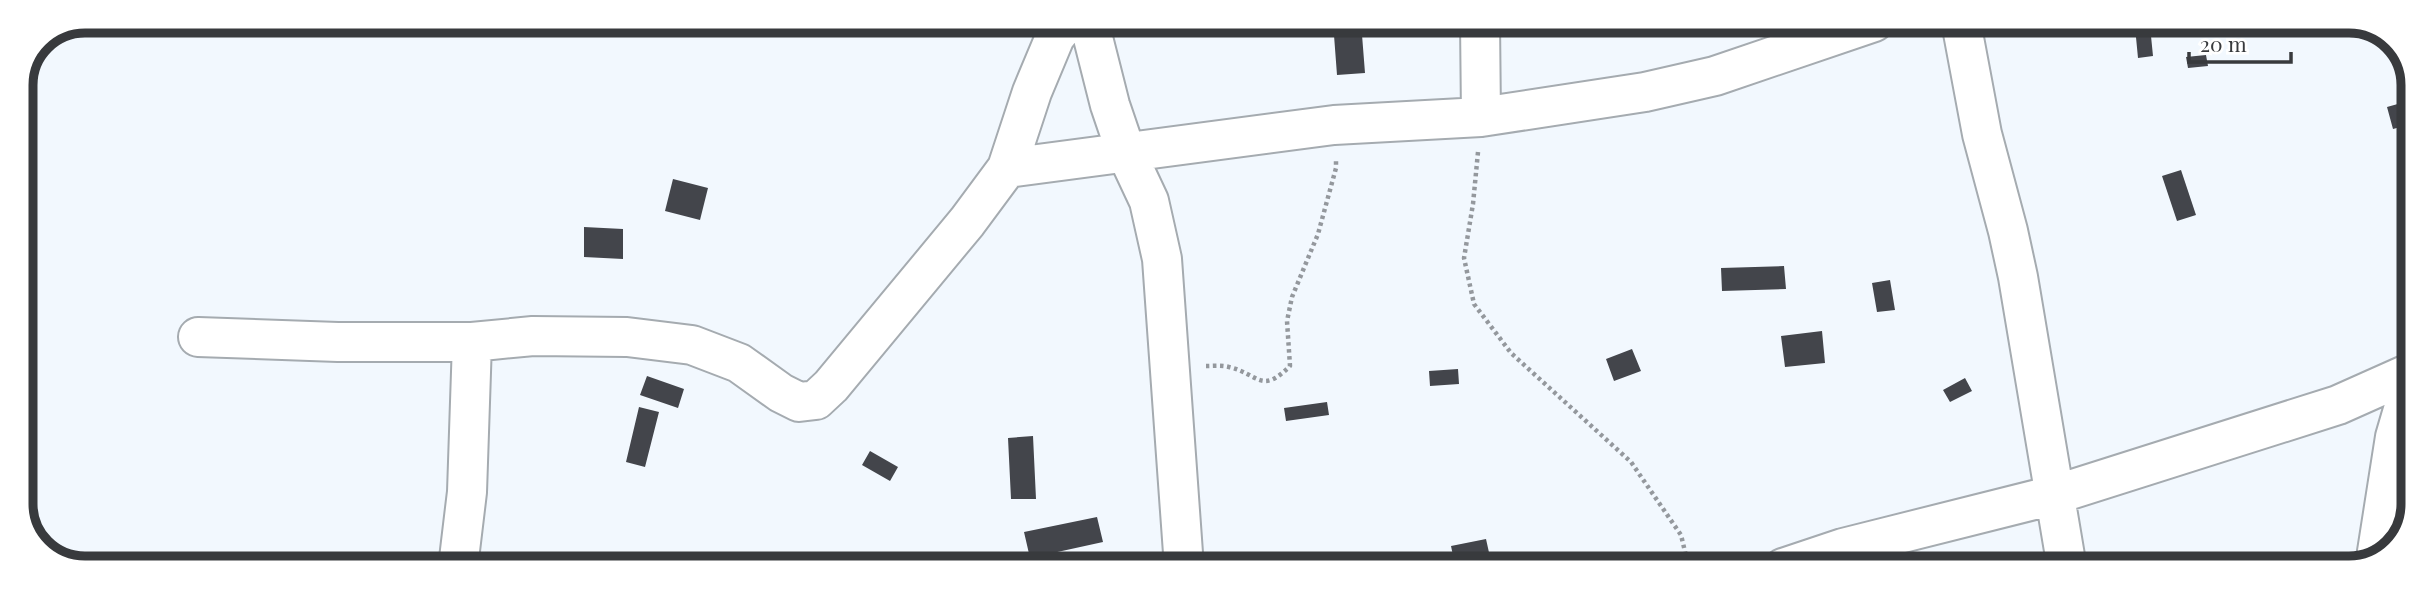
<svg xmlns="http://www.w3.org/2000/svg" width="2434" height="589" font-family="'Playfair Display',serif">
	<style>
		.building { fill: #43454b }
		.lines { fill: none; stroke-linecap: round; stroke-linejoin: round }
		.minor-casing { stroke: #a5abb0; stroke-width: 42 }
		.path { stroke: #94989d; stroke-width: 4.5; stroke-dasharray: 3.5 3.5; stroke-linecap: butt }
		.minor { stroke: #fff; stroke-width: 38 }
		.rim { fill: none; stroke: #383a3d; stroke-width: 9 }
	</style>
	<rect width="100%" height="100%" fill="#f2f8fe"/>
	<path class="building" d="M 1333,22 L 1361,22 L 1365,73 L 1337,75 Z
		M 2150,26 L 2153,56 L 2138,58 L 2135,27 Z
		M 2206,55 L 2208,66 L 2188,68 L 2186,57 Z
		M 2412,100 L 2412,124 L 2393,129 L 2387,107 Z
		M 2181,170 L 2196,215 L 2177,221 L 2162,176 Z
		M 673,179 L 708,188 L 700,220 L 665,211 Z
		M 584,227 L 623,229 L 623,259 L 584,257 Z
		M 1784,266 L 1786,289 L 1722,291 L 1721,268 Z
		M 1890,280 L 1895,310 L 1877,312 L 1872,283 Z
		M 1822,331 L 1825,363 L 1785,367 L 1781,336 Z
		M 1632,349 L 1641,371 L 1614,381 L 1606,359 Z
		M 1458,369 L 1459,384 L 1430,386 L 1429,371 Z
		M 647,376 L 684,389 L 678,408 L 640,395 Z
		M 1965,378 L 1972,391 L 1950,402 L 1943,390 Z
		M 1327,402 L 1329,415 L 1286,421 L 1284,408 Z
		M 639,407 L 659,412 L 645,467 L 626,462 Z
		M 1033,436 L 1036,499 L 1011,499 L 1008,438 Z
		M 870,451 L 898,467 L 890,481 L 862,465 Z
		M 1097,517 L 1103,542 L 1030,558 L 1024,532 Z
		M 1486,539 L 1490,557 L 1455,565 L 1451,546 Z
		M 861,562 L 861,567 L 829,567 L 829,563 Z"/>
	<g class="lines">
		<defs>
			<path id="minor" d="M 1089,22 L 1110,105 L 1126,152 L 1149,201 L 1162,259 L 1184,567
				M 1480,22 L 1481,117
				M 1961,22 L 1982,134 L 2008,231 L 2018,277 L 2067,568
				M 1007,168 L 1334,125 L 1481,117 L 1645,92 L 1715,76 L 1874,22
				M 198,337 L 338,342 L 472,342 L 533,336 L 627,337 L 692,345 L 739,363 L 781,393 L 799,402 L 816,400 L 831,386 L 967,222 L 1007,168 L 1032,92 L 1055,37 L 1067,22
				M 2376,558 L 2395,437 L 2412,379
				M 458,567 L 467,492 L 472,342
				M 1783,568 L 1843,548 L 2054,495 L 2338,405 L 2412,372"/>
		</defs>
		<use href="#minor" class="minor-casing"/>
		<path class="path" d="M 1478,152 L 1473,204 L 1464,258 L 1474,304 L 1511,353 L 1631,462 L 1681,535 L 1689,568
			M 1206,366 C 1213,366 1222,365 1229,367 C 1259,374 1261,395 1290,366 L 1287,321 L 1292,297 L 1318,234 L 1336,168 L 1336,161"/>
		<use href="#minor" class="minor"/>
	</g>
	<path d="M0 0H2434V589H0ZM85 33H2349A52 52 0 0 1 2401 85V504A52 52 0 0 1 2349 556H85A52 52 0 0 1 33 504V85A52 52 0 0 1 85 33Z" fill="#fff" fill-rule="evenodd"/>
	<path class="rim" d="M85 33H2349A52 52 0 0 1 2401 85V504A52 52 0 0 1 2349 556H85A52 52 0 0 1 33 504V85A52 52 0 0 1 85 33Z"/>
	<path d="M2189 52v10h102v-10" fill="none" stroke="#383a3d" stroke-width="3.5"/>
	<text x="2200" y="52" font-size="21" fill="#383a3d" stroke="#ffffff" stroke-width="5" paint-order="stroke">20 m</text>
</svg>
